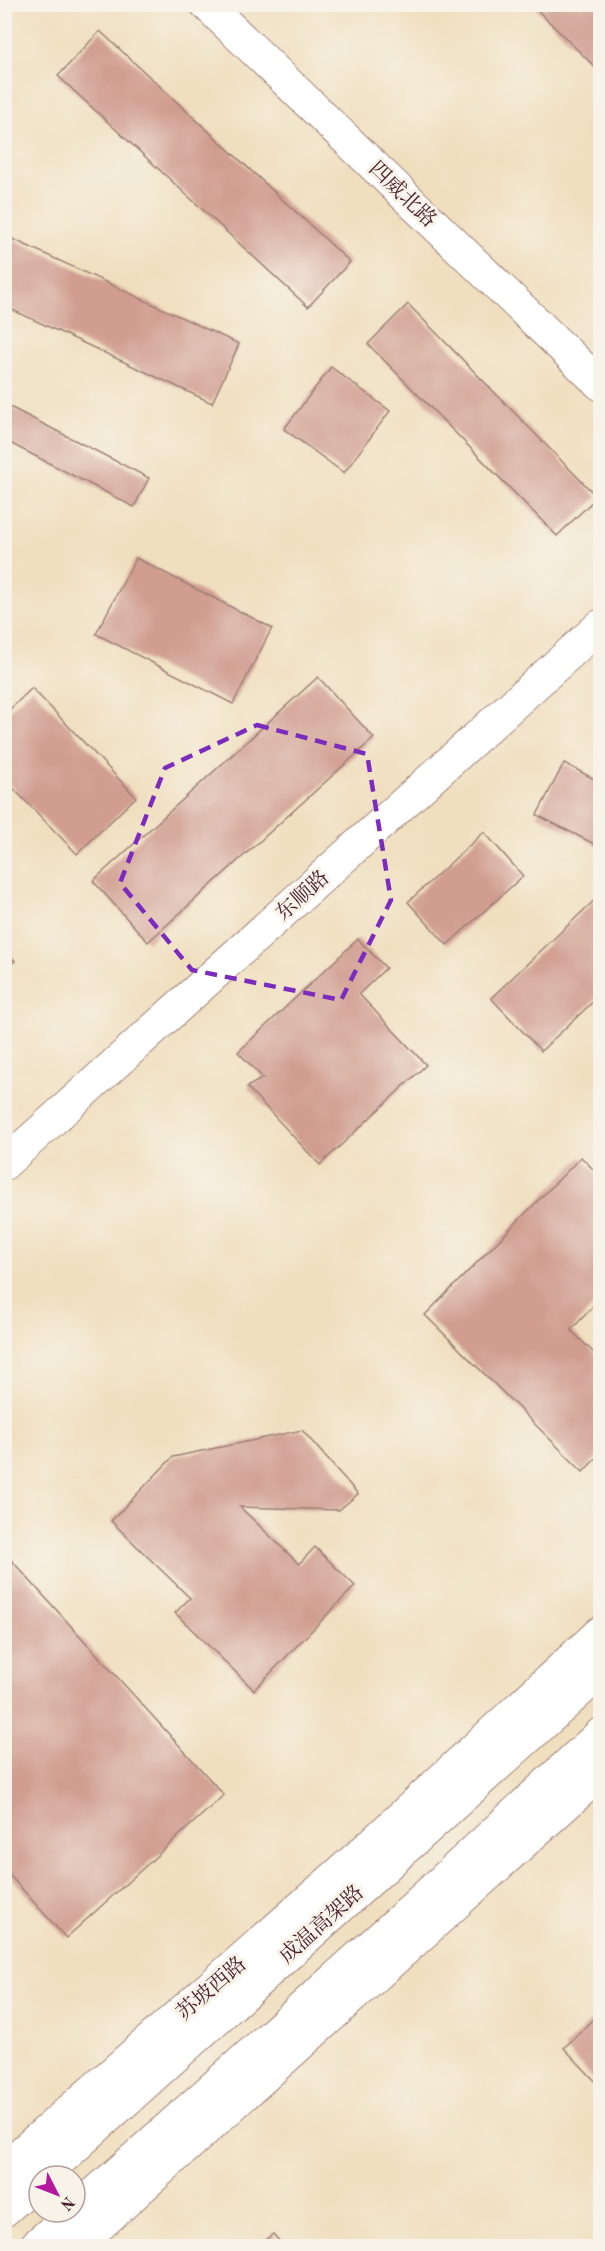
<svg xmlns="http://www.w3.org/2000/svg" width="605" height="2251" font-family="'Old Standard TT','Noto Serif SC',serif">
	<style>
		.building { fill: #d09d90 }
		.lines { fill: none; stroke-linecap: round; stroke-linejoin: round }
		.minor-casing { stroke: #9d7f75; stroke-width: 34 }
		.major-casing { stroke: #9d7f75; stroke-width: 35 }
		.highway-casing { stroke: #9d7f75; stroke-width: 35 }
		.minor { stroke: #fff; stroke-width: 32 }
		.major { stroke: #fff; stroke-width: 33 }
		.highway { stroke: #fff; stroke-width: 33 }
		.marked { fill: none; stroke: #7b2cbf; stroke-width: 4.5; stroke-dasharray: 12 8; stroke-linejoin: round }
		.labels { text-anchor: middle; stroke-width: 6; stroke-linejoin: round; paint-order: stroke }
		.street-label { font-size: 21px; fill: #4a1f2b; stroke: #f7f3e8 }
	</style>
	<rect width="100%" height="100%" fill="#f7f3e8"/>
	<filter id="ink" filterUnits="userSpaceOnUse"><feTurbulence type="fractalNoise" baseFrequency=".0167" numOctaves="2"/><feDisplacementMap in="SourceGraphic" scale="12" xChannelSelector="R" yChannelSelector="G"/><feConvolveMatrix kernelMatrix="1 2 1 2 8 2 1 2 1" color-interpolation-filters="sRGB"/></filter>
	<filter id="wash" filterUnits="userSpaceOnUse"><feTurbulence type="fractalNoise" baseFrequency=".008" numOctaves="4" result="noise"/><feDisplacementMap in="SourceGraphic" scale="24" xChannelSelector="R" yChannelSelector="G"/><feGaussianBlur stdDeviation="1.35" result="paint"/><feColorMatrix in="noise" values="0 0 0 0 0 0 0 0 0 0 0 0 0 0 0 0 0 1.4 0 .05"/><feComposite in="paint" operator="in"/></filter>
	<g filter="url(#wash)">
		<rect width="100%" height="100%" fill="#f0dfbf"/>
		<g id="blocks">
			<path class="building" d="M 531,4 L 600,4 L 600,72 Z
				M 100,31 L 350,262 L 308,307 L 58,76 Z
				M 4,235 L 239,344 L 212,403 L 4,306 Z
				M 408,304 L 597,497 L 557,536 L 368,344 Z
				M 331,367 L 390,411 L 344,473 L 284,429 Z
				M 4,404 L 149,478 L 134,507 L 4,440 Z
				M 136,558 L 272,628 L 233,704 L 96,634 Z
				M 318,677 L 374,738 L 148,942 L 93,881 Z
				M 32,688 L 136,797 L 77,854 L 4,779 L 4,715 Z
				M 564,763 L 600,782 L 600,847 L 537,815 Z
				M 484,832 L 523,876 L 447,945 L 408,902 Z
				M 600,895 L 600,995 L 541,1051 L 491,998 Z
				M 358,939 L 386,968 L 359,994 L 426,1065 L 320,1165 L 247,1087 L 263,1078 L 238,1052 Z
				M 4,949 L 15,961 L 4,970 Z
				M 581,1157 L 600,1176 L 600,1299 L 571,1330 L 600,1359 L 600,1454 L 583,1472 L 425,1315 Z
				M 302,1430 L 358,1494 L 339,1510 L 240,1507 L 299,1564 L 315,1547 L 355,1586 L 254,1690 L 175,1613 L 190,1598 L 111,1521 L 173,1457 Z
				M 4,1552 L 224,1795 L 66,1938 L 4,1869 Z
				M 600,2012 L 600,2086 L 564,2048 Z
				M 273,2234 L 284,2246 L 257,2246 Z"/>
		</g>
	</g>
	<g filter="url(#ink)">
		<use href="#blocks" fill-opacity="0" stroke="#9d7f75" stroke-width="1.5"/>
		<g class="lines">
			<defs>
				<path id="minor" d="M 206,4 L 600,384
					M 4,1164 L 600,626"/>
				<path id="major" d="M 4,2169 L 357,1858 L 600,1633
					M 76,2246 L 600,1773"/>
				<path id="highway" d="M 42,2176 L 600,1672
					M 4,2210 L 39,2179
					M 75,2212 L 398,1922 L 600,1735
					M 36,2246 L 75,2212"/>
			</defs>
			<use href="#minor" class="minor-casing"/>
			<use href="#major" class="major-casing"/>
			<use href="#highway" class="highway-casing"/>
			<use href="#minor" class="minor"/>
			<use href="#major" class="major"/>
			<use href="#highway" class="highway"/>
		</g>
	</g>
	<path class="marked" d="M 257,725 L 367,754 L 391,900 L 341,1000 L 192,970 L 120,883 L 165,768 Z"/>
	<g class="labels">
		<g class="street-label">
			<text transform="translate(403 194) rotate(44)" y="7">四威北路</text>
			<text transform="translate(302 895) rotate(-42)" y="7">东顺路</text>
			<text transform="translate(321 1924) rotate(-42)" y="7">成温高架路</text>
			<text transform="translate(211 1988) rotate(-41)" y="7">苏坡西路</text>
		</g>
	</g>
	<rect width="605" height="2251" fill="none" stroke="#f7f3e8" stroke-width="24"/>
	<g transform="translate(57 2194) rotate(132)"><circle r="28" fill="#f7f3e8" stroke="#b29e9c" stroke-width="1.5"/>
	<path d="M0-4.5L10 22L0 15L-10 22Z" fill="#b5179e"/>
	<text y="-9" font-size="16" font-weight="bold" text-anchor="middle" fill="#4a1f2b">N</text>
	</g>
</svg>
